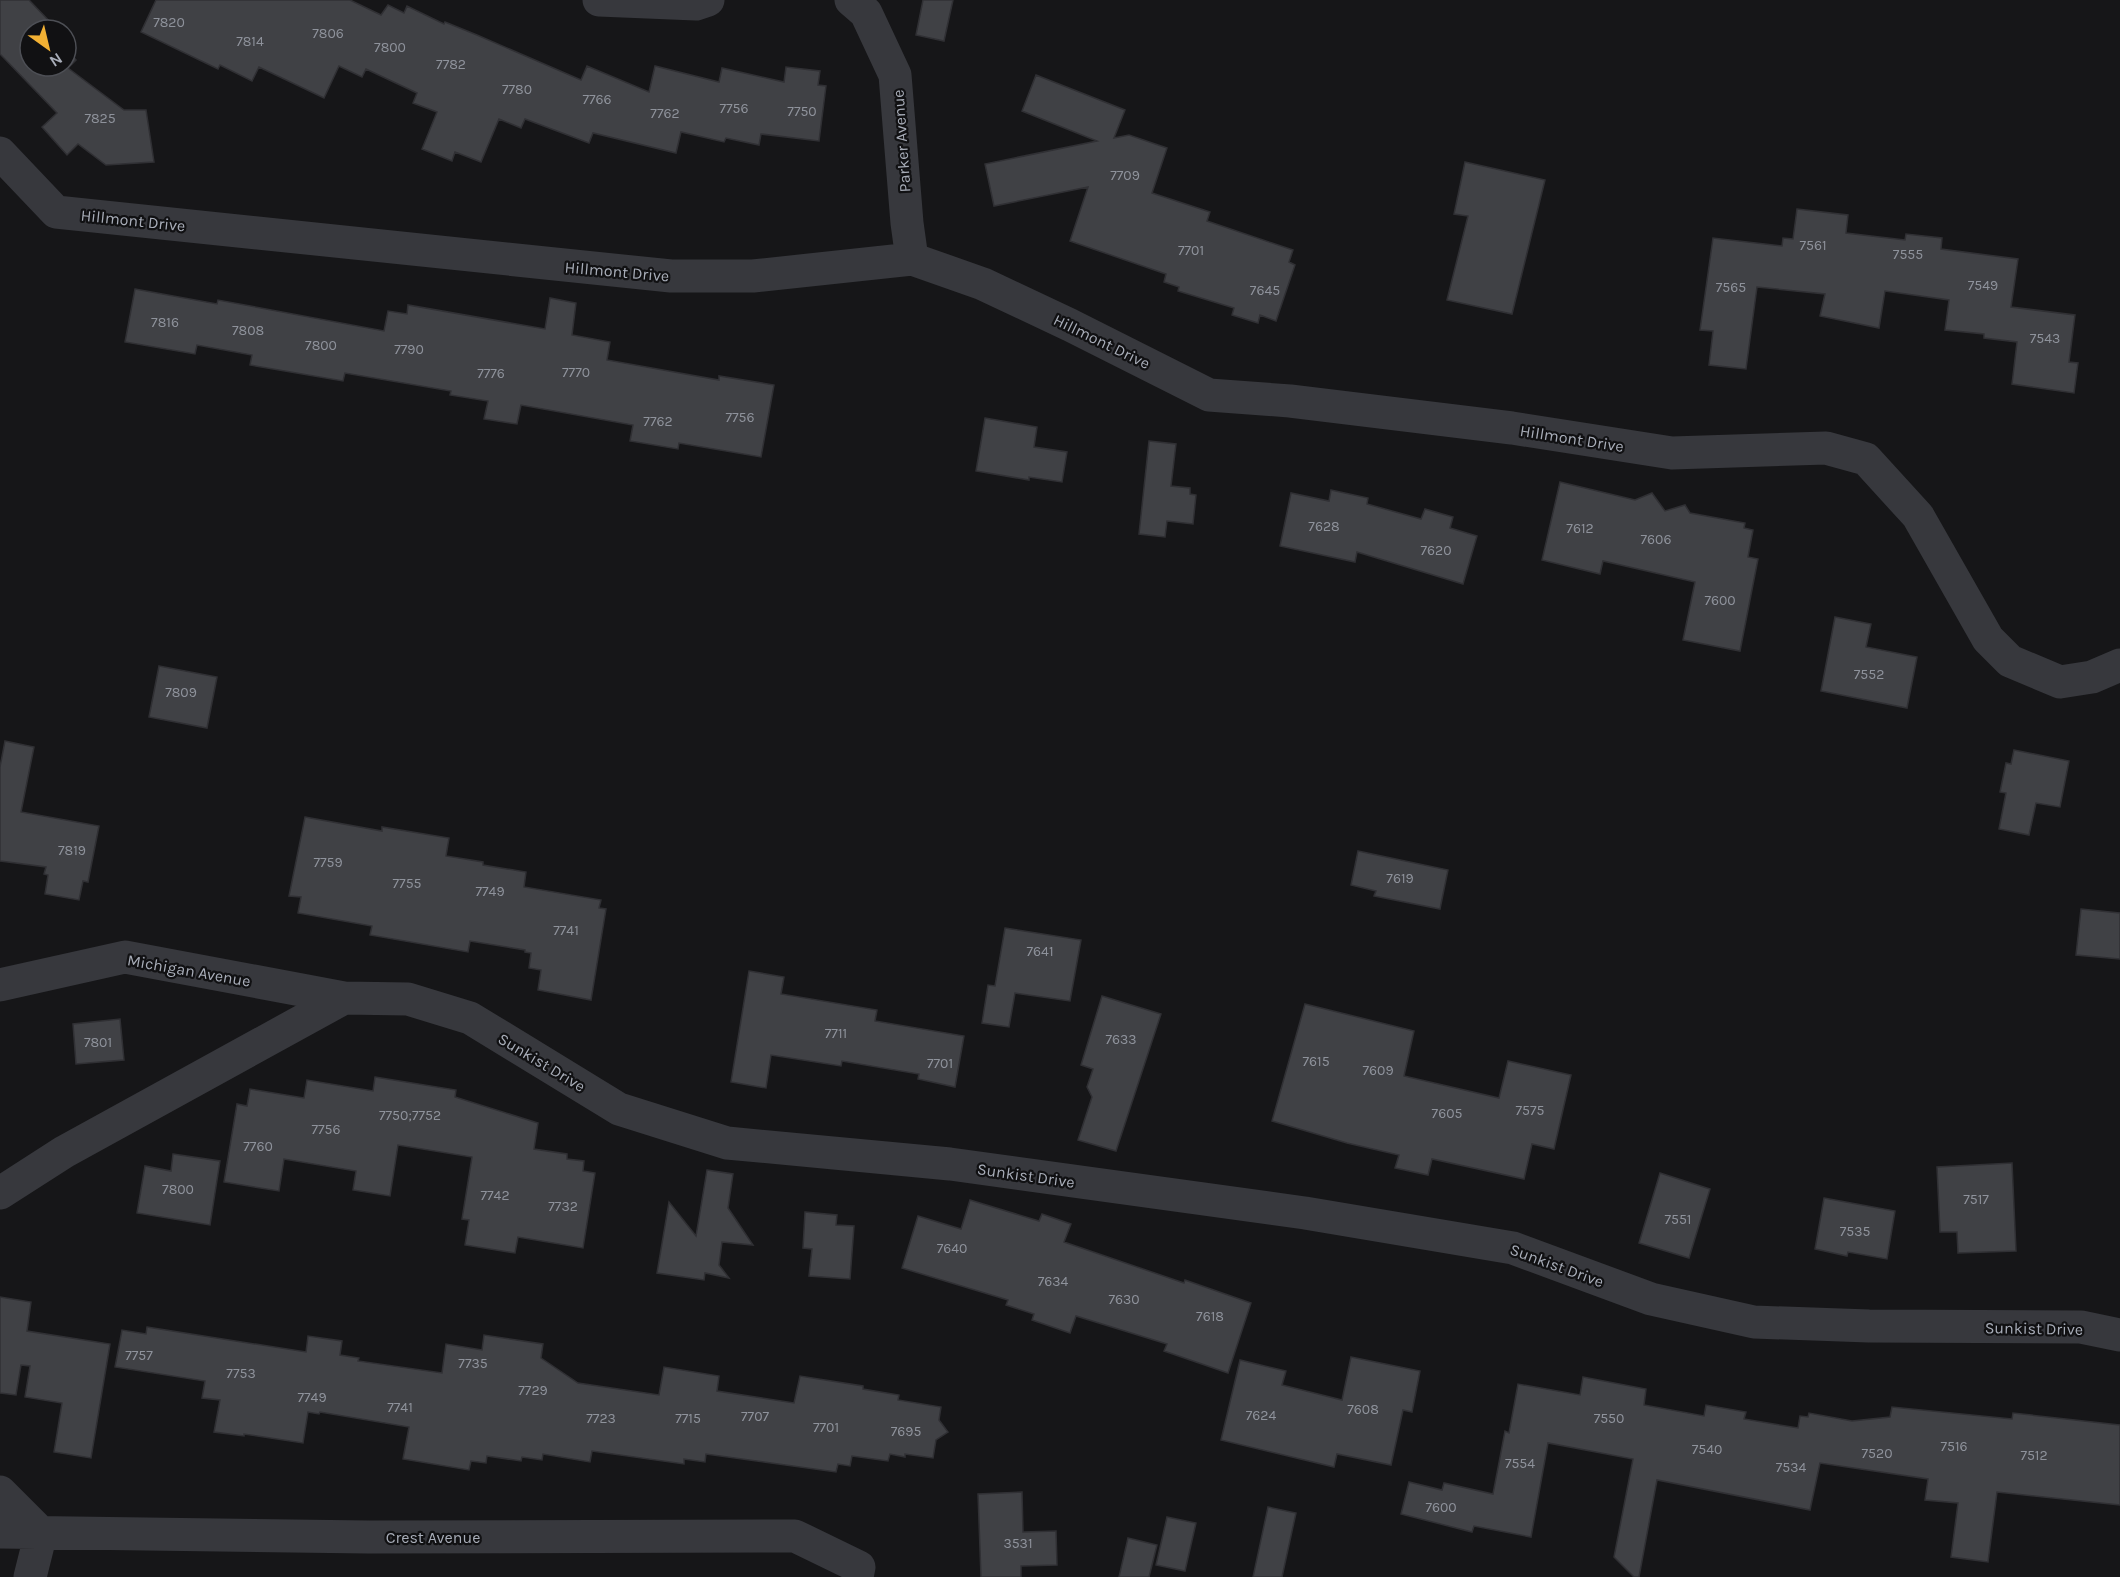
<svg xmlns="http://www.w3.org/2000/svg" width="2120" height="1577" font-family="Karla,sans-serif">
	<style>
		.building { fill: #404145; stroke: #303034; stroke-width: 1.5 }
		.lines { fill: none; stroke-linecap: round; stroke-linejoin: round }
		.minor { stroke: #37383d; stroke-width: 33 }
		.labels { text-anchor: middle; stroke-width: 4.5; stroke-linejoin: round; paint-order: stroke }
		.number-label { font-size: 14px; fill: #8e929b }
		.street-label { font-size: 16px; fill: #a8adb8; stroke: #111113 }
	</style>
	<rect width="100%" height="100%" fill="#161618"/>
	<path class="building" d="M 0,0 L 29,0 L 55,27 L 53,30 L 30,30 L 30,66 L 66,66 L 66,49 L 76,60 L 68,68 L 124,110 L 146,110 L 154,162 L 106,165 L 78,144 L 67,155 L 42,127 L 57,113 L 0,54 Z
		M 156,0 L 350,0 L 381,15 L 388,5 L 404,13 L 407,6 L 444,24 L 445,22 L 477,35 L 581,80 L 587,66 L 649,92 L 655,66 L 719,82 L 722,68 L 784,82 L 786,67 L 820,71 L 818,85 L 826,86 L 819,141 L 761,134 L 759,145 L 726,138 L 724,142 L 681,132 L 676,153 L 593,133 L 589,143 L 525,119 L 521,128 L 499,119 L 481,162 L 455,152 L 452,161 L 422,149 L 437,112 L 413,103 L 417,93 L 366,69 L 362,77 L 339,66 L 324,98 L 259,67 L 252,81 L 220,65 L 218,69 L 141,32 Z
		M 923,0 L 953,0 L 944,41 L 916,35 Z
		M 1036,75 L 1125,110 L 1114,138 L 1129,135 L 1167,148 L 1152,193 L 1210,212 L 1207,221 L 1293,250 L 1289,262 L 1295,265 L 1276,321 L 1260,315 L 1258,323 L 1232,315 L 1234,308 L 1178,291 L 1179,287 L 1164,282 L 1166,274 L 1070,241 L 1088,187 L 994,206 L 985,164 L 1097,141 L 1022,111 Z
		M 1465,162 L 1545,180 L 1512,314 L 1447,300 L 1468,216 L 1454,214 Z
		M 1797,209 L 1848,215 L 1846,233 L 1905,240 L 1906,234 L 1942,238 L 1941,249 L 2018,259 L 2011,307 L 2075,315 L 2069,362 L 2078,363 L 2074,393 L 2012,384 L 2017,342 L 1984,338 L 1984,334 L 1945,330 L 1949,300 L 1885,291 L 1879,328 L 1820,316 L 1825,294 L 1757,287 L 1746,369 L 1709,365 L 1713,331 L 1700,330 L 1713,238 L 1782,246 L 1783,238 L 1793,239 Z
		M 135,289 L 217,304 L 218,300 L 384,331 L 388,311 L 407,314 L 408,305 L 545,329 L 550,298 L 576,303 L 572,335 L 610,342 L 607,360 L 719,380 L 719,376 L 774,385 L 761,457 L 679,443 L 678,449 L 630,441 L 633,425 L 521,405 L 517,424 L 484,419 L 488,401 L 450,395 L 451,391 L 345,373 L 343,381 L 250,365 L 252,355 L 197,345 L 195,354 L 125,342 Z
		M 985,418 L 1037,427 L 1034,447 L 1067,452 L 1062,482 L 1029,477 L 1029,480 L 976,471 Z
		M 1149,441 L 1176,444 L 1171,486 L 1190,488 L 1190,494 L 1196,495 L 1193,524 L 1167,521 L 1165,537 L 1139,534 Z
		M 1560,482 L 1635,500 L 1652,493 L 1665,511 L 1685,505 L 1690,513 L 1745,523 L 1744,528 L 1753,530 L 1748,557 L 1758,559 L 1740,651 L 1683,640 L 1695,582 L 1603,561 L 1600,574 L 1542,560 Z
		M 1331,490 L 1368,498 L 1367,504 L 1421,519 L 1425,509 L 1453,517 L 1450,528 L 1477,536 L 1463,584 L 1357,552 L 1355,562 L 1280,546 L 1291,493 L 1329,501 Z
		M 1835,617 L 1871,624 L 1866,647 L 1917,657 L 1907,708 L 1821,691 Z
		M 159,666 L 217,677 L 207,728 L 149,717 Z
		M 5,741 L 34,747 L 21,812 L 99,826 L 88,882 L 83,881 L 79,900 L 45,894 L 48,875 L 44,874 L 46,867 L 0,861 L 0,767 Z
		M 2014,750 L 2069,761 L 2060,807 L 2036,803 L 2029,835 L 1999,829 L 2006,793 L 2000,792 L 2006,763 L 2011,764 Z
		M 305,817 L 382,831 L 382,827 L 449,838 L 446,856 L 483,862 L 483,865 L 526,872 L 524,887 L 601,900 L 599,908 L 606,909 L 591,1000 L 538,990 L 541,970 L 529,968 L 531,953 L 525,952 L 525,950 L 470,941 L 468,952 L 370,935 L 372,926 L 298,913 L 301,897 L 289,896 Z
		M 1358,851 L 1448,870 L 1440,909 L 1374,896 L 1376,891 L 1351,885 Z
		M 2081,909 L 2120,913 L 2120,959 L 2076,955 Z
		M 1005,928 L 1081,940 L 1070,1001 L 1015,993 L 1009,1027 L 982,1023 L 988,985 L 995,986 Z
		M 749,971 L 784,977 L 781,994 L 877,1010 L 875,1021 L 964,1036 L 955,1087 L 918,1079 L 919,1074 L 842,1061 L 841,1066 L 771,1055 L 766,1088 L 731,1082 Z
		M 1102,996 L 1161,1014 L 1116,1151 L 1078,1140 L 1092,1097 L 1087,1087 L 1093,1069 L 1081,1065 Z
		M 1305,1004 L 1414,1031 L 1404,1076 L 1499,1098 L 1508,1061 L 1571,1075 L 1554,1149 L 1532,1144 L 1524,1179 L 1432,1159 L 1428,1175 L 1395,1168 L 1399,1155 L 1347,1143 L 1272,1121 Z
		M 120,1019 L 124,1060 L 76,1064 L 73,1024 Z
		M 375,1077 L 456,1090 L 455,1097 L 538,1123 L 534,1149 L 567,1154 L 567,1159 L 584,1161 L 583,1171 L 595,1173 L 583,1248 L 518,1237 L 515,1253 L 465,1245 L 469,1220 L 462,1219 L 472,1157 L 398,1145 L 390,1196 L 353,1190 L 356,1171 L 284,1159 L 279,1191 L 224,1182 L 237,1104 L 247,1106 L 250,1089 L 304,1098 L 307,1080 L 373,1091 Z
		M 173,1154 L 220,1161 L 210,1225 L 137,1213 L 145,1166 L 171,1171 Z
		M 2012,1163 L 2016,1251 L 1958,1253 L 1957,1232 L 1940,1232 L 1937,1167 Z
		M 707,1170 L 733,1174 L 728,1208 L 753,1245 L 722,1242 L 719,1265 L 729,1278 L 705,1273 L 704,1280 L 657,1273 L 669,1202 L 696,1236 Z
		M 1660,1173 L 1710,1189 L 1689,1258 L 1639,1243 Z
		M 1824,1198 L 1895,1211 L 1887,1259 L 1848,1252 L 1847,1256 L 1815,1249 Z
		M 970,1200 L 1039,1221 L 1042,1214 L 1071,1224 L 1064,1242 L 1184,1283 L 1185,1280 L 1251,1303 L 1228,1373 L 1164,1351 L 1167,1344 L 1076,1316 L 1070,1333 L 1032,1320 L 1034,1314 L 1006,1305 L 1008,1300 L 902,1268 L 918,1216 L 961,1229 Z
		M 805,1212 L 837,1215 L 836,1225 L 854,1226 L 850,1279 L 809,1276 L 812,1249 L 803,1248 Z
		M 0,1297 L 31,1302 L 27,1331 L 110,1344 L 91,1458 L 54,1452 L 62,1403 L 25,1397 L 30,1366 L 21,1365 L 16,1395 L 0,1393 Z
		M 147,1327 L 306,1352 L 308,1336 L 342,1341 L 340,1355 L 359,1358 L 358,1361 L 442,1373 L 446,1344 L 482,1350 L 484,1335 L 543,1344 L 541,1358 L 578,1383 L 659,1395 L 664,1367 L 719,1376 L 717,1391 L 794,1403 L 800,1376 L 863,1386 L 863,1389 L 899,1395 L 898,1400 L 941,1407 L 939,1420 L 948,1432 L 936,1440 L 933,1458 L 905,1454 L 905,1457 L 890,1454 L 888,1461 L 852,1456 L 850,1466 L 838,1464 L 836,1472 L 706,1454 L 705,1462 L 684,1459 L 684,1464 L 592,1451 L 590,1462 L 543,1454 L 542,1460 L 522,1457 L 521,1461 L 487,1456 L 486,1463 L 471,1461 L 469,1470 L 403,1459 L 409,1427 L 320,1412 L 319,1414 L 308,1412 L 303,1443 L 244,1434 L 244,1436 L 214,1432 L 220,1400 L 202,1398 L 205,1381 L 115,1367 L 122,1330 L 146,1334 Z
		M 1351,1357 L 1420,1371 L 1412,1412 L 1403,1410 L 1391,1465 L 1337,1454 L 1334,1467 L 1221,1440 L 1240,1360 L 1286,1371 L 1282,1385 L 1342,1400 Z
		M 1583,1377 L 1646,1389 L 1644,1405 L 1704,1416 L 1706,1405 L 1746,1412 L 1744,1419 L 1798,1428 L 1800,1416 L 1808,1417 L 1809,1413 L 1852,1421 L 1890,1417 L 1892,1407 L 2012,1419 L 2013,1413 L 2120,1425 L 2120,1505 L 1997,1492 L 1988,1562 L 1951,1557 L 1958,1503 L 1925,1500 L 1928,1479 L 1820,1463 L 1810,1510 L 1657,1480 L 1639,1577 L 1634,1577 L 1614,1557 L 1633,1459 L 1548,1443 L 1531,1537 L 1474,1526 L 1472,1532 L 1401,1514 L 1409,1482 L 1442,1490 L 1444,1483 L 1493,1494 L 1505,1431 L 1509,1433 L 1518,1384 L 1580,1395 Z
		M 1022,1492 L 1023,1532 L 1056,1531 L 1057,1565 L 1021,1566 L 1021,1577 L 981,1577 L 978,1494 Z
		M 1268,1507 L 1296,1513 L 1282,1577 L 1253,1577 Z
		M 1167,1517 L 1196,1523 L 1185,1571 L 1156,1565 Z
		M 1128,1538 L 1157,1545 L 1149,1577 L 1119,1577 Z"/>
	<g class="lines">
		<path class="minor" d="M 599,0 L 696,4 L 708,0
			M 851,0 L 866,13 L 895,75 L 907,223 L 912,259
			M 0,153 L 56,212 L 671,276 L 753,276 L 912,259 L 983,284 L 1070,325 L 1209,395 L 1290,401 L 1512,428 L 1672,453 L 1826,448 L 1866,459 L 1918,516 L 1988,639 L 2010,661 L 2060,682 L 2092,677 L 2120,665
			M 0,985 L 125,957 L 344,998
			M 0,1193 L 64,1152 L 344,998 L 408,999 L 470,1018 L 619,1109 L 727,1143 L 950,1164 L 1305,1213 L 1513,1248 L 1651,1299 L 1754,1322 L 1869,1326 L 2081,1327 L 2120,1335
			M 0,1492 L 41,1533 L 30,1577
			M 0,1532 L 368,1537 L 795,1536 L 859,1567 L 857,1577"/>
	</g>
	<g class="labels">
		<g class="number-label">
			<text x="169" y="27">7820</text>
			<text x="328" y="38">7806</text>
			<text x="250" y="46">7814</text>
			<text x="390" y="52">7800</text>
			<text x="451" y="69">7782</text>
			<text x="517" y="94">7780</text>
			<text x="597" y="104">7766</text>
			<text x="734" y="113">7756</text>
			<text x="802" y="116">7750</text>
			<text x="665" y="118">7762</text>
			<text x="100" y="123">7825</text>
			<text x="1125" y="180">7709</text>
			<text x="1813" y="250">7561</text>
			<text x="1191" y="255">7701</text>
			<text x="1908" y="259">7555</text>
			<text x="1983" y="290">7549</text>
			<text x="1731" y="292">7565</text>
			<text x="1265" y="295">7645</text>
			<text x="165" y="327">7816</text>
			<text x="248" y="335">7808</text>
			<text x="2045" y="343">7543</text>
			<text x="321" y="350">7800</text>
			<text x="409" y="354">7790</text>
			<text x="576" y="377">7770</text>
			<text x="491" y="378">7776</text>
			<text x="740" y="422">7756</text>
			<text x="658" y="426">7762</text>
			<text x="1324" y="531">7628</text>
			<text x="1580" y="533">7612</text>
			<text x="1656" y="544">7606</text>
			<text x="1436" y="555">7620</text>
			<text x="1720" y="605">7600</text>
			<text x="1869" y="679">7552</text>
			<text x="181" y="697">7809</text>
			<text x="72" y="855">7819</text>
			<text x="328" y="867">7759</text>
			<text x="1400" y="883">7619</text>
			<text x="407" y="888">7755</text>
			<text x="490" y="896">7749</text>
			<text x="566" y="935">7741</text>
			<text x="1040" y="956">7641</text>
			<text x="836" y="1038">7711</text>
			<text x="1121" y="1044">7633</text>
			<text x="98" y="1047">7801</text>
			<text x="1316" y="1066">7615</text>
			<text x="940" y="1068">7701</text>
			<text x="1378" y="1075">7609</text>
			<text x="1530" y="1115">7575</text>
			<text x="1447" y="1118">7605</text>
			<text x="410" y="1120">7750;7752</text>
			<text x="326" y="1134">7756</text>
			<text x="258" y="1151">7760</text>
			<text x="178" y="1194">7800</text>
			<text x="495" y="1200">7742</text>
			<text x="1976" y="1204">7517</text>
			<text x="563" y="1211">7732</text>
			<text x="1678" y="1224">7551</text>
			<text x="1855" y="1236">7535</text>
			<text x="952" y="1253">7640</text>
			<text x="1053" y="1286">7634</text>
			<text x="1124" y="1304">7630</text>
			<text x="1210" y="1321">7618</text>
			<text x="139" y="1360">7757</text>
			<text x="473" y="1368">7735</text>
			<text x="241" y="1378">7753</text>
			<text x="533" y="1395">7729</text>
			<text x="312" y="1402">7749</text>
			<text x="400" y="1412">7741</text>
			<text x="1363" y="1414">7608</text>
			<text x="1261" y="1420">7624</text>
			<text x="755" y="1421">7707</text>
			<text x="601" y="1423">7723</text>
			<text x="688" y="1423">7715</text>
			<text x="1609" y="1423">7550</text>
			<text x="826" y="1432">7701</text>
			<text x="906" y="1436">7695</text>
			<text x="1954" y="1451">7516</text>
			<text x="1707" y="1454">7540</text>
			<text x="1877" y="1458">7520</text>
			<text x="2034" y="1460">7512</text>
			<text x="1520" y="1468">7554</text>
			<text x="1791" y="1472">7534</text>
			<text x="1441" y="1512">7600</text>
			<text x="1018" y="1548">3531</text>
		</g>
		<g class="street-label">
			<text transform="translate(901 141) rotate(-94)" y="6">Parker Avenue</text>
			<text transform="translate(133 220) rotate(6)" y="6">Hillmont Drive</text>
			<text transform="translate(617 271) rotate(5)" y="6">Hillmont Drive</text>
			<text transform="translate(1102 341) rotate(26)" y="6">Hillmont Drive</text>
			<text transform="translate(1572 438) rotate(9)" y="6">Hillmont Drive</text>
			<text transform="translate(189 970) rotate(10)" y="6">Michigan Avenue</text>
			<text transform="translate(542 1062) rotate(31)" y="6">Sunkist Drive</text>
			<text transform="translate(1026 1175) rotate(8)" y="6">Sunkist Drive</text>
			<text transform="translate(1557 1265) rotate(20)" y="6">Sunkist Drive</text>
			<text transform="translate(2034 1328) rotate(1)" y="6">Sunkist Drive</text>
			<text x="433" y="1543">Crest Avenue</text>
		</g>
	</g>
	<g transform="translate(48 48) rotate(146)"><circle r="28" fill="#111113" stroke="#4d4f55" stroke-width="1.5"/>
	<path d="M0-4.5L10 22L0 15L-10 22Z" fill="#f2b134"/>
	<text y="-9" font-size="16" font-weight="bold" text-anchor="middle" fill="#a8adb8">N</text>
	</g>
</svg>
